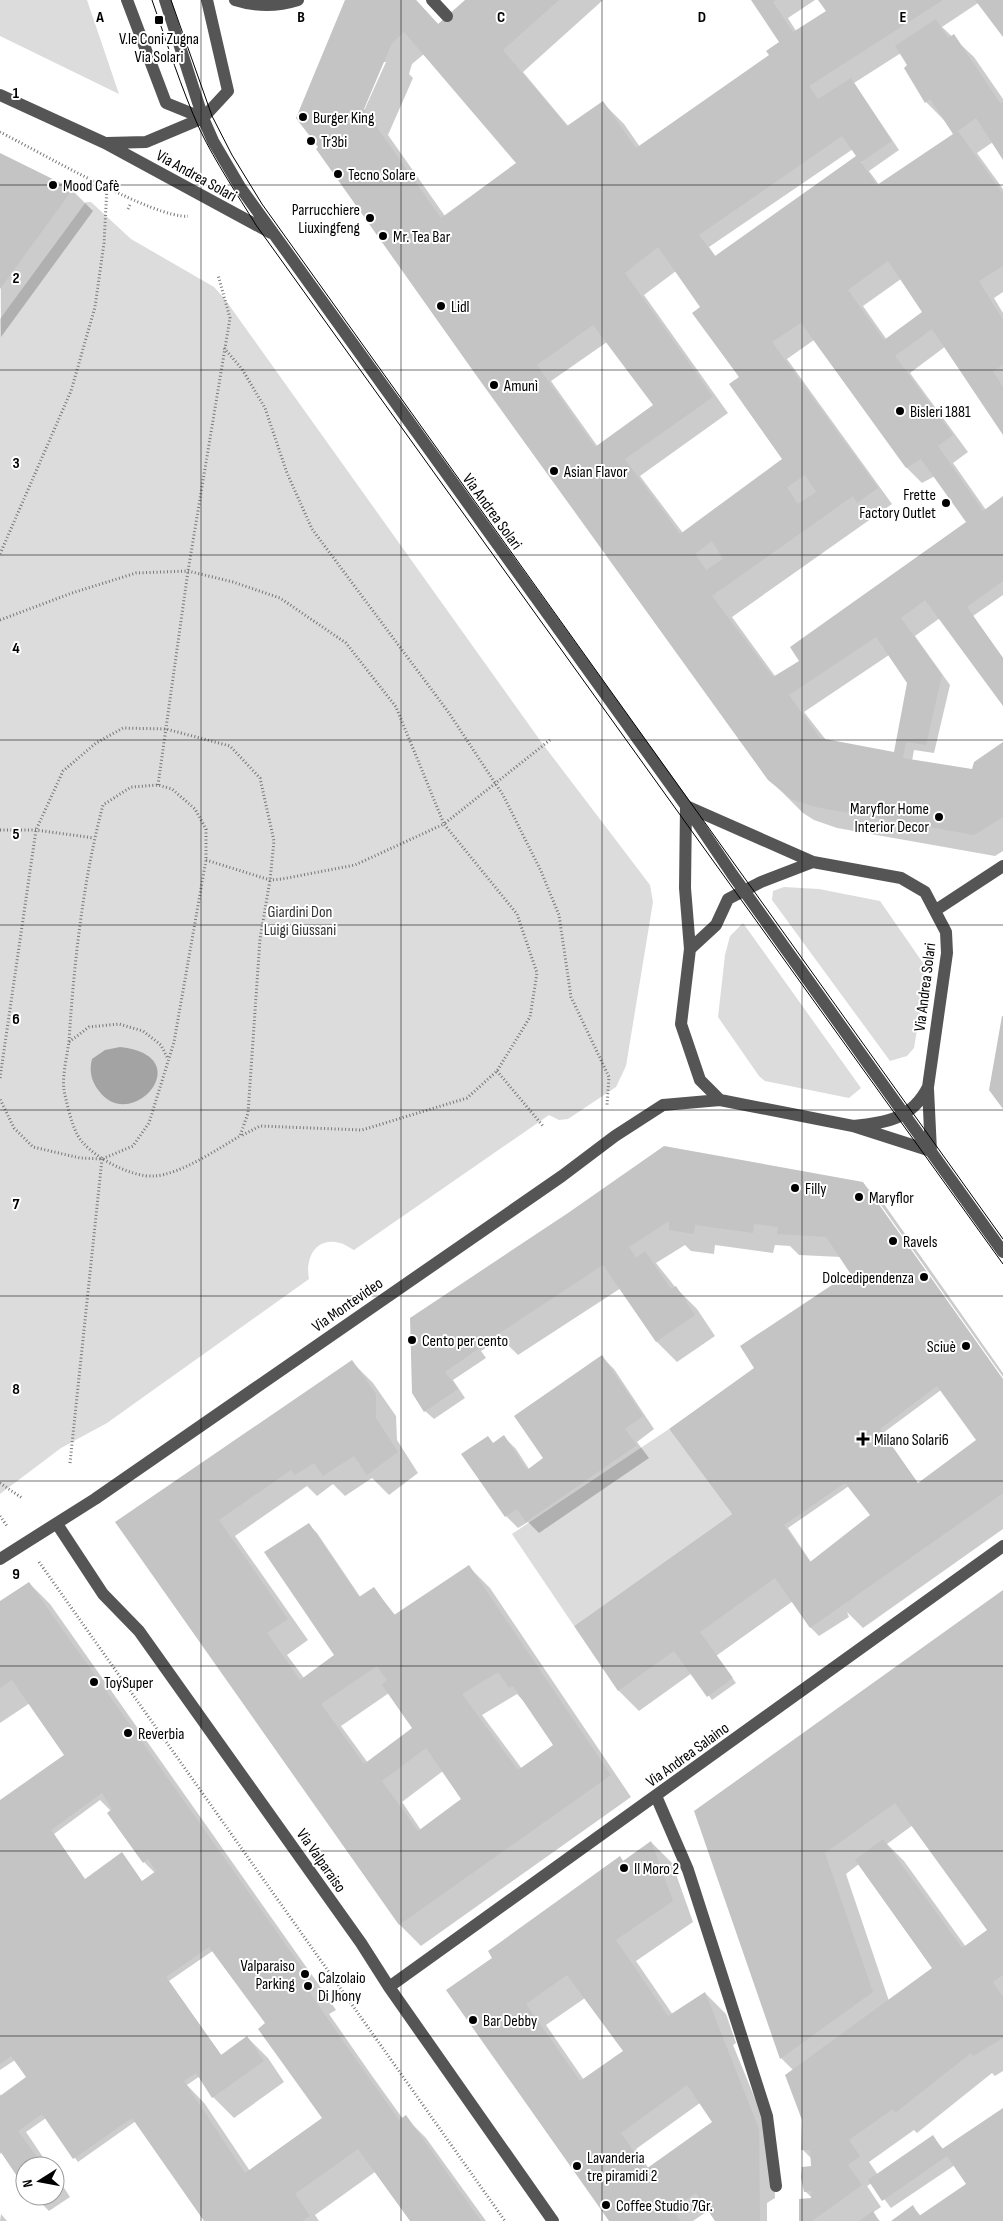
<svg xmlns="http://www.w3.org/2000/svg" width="1003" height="2221" font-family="'Sofia Sans Condensed',sans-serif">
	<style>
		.green { fill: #dcdcdc }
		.water { fill: #a3a3a3 }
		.shadow { fill: #0003; fill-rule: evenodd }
		.building { fill: #c4c4c4; fill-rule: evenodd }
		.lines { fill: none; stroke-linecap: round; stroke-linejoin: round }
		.path { stroke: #777; stroke-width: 3; stroke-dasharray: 1 2.5; stroke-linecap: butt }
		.minor { stroke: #555; stroke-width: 12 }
		.tram { stroke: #000; stroke-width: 1 }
		.grid { fill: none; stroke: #000; stroke-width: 1; stroke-opacity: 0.55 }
		.poi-dot { fill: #000; stroke: #fff; stroke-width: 2 }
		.labels { text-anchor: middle; stroke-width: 4; stroke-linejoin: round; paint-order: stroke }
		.poi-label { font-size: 16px; fill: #000; stroke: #fff; text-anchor: start }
		.street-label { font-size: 16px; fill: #000; stroke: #fff }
		.park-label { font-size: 16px; fill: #333; stroke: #fff }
		.grid-label { font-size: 16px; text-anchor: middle; font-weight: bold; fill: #000; stroke: #fff; stroke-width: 4; stroke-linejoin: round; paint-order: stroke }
	</style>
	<rect width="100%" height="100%" fill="#fff"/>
	<path class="green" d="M 0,0 L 87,0 L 119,94 L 0,36 Z
		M 86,202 L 91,202 L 131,239 L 214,287 L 224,298 L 542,743 L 650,885 L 653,902 L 626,1066 L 616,1087 L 568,1119 L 559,1120 L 549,1115 L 354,1250 C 350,1248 345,1244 340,1243 C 315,1236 305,1259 309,1279 L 107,1423 L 61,1448 L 0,1494 L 0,319 Z
		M 784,887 L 819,889 L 880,901 L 923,963 L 926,977 L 914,1048 L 907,1056 L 890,1061 L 772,900 L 773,891 Z
		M 743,923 L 861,1088 L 849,1098 L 765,1081 L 759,1076 L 718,1017 L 725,955 L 730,936 Z
		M 669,1429 L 732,1514 L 574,1626 L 512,1534 Z"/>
	<path class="water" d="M 120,1047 C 201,1056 131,1135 99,1091 C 91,1081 89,1070 92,1059 L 105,1050 Z"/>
	<path class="shadow" d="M 347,0 L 416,0 L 439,25 L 467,0 L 603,0 L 523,72 L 569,127 L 603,103 L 624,124 L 640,147 L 784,48 L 753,0 L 815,0 L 788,18 L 796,31 L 827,12 L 820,0 L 1003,0 L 1003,35 L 978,3 L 942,27 L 974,57 L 1003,99 L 1003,158 L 993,142 L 977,153 L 1003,189 L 1003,292 L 994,298 L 1003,313 L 1003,433 L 946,346 L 910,373 L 968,452 L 953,463 L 986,510 L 1003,498 L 1003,595 L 973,616 L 1003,658 L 1003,705 L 940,618 L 915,636 L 950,685 L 934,753 L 914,750 L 912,761 L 973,771 L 1003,743 L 1003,851 L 995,856 L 837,828 L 814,820 L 803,813 L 769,779 L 319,147 ZM 901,53 L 926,102 L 947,123 L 955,135 L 880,186 L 869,171 L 899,150 L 854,83 ZM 424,54 L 518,163 L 445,216 L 388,135 L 413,78 L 409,74 L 412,64 ZM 383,62 L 386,62 L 362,115 L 360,114 ZM 853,149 L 862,163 L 716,257 L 709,247 ZM 676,271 L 702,308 L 783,460 L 683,533 L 640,476 L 728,413 L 644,295 ZM 901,279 L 924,312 L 887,340 L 863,306 ZM 814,340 L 907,468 L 922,483 L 935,476 L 968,522 L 801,661 L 775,676 L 732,617 L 892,504 L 787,359 ZM 607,342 L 654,405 L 598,447 L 551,381 ZM 889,655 L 909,683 L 895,754 L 826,740 L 804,712 Z
		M 0,154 L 72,190 L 93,211 L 1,337 Z
		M 862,1183 L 884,1204 L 1003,1373 L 1003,1377 L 878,1201 L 875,1201 L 1003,1382 L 1003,1529 L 863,1628 L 847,1612 L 849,1617 L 819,1636 L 811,1628 L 793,1601 L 716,1656 L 736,1683 L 712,1700 L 692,1673 L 639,1711 L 618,1690 L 733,1514 L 757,1369 L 852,1273 L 841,1257 L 799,1255 L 790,1246 L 775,1245 L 773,1253 L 715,1245 L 714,1254 L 691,1251 L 685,1245 L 656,1263 L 676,1288 L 697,1309 L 715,1336 L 677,1362 L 656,1341 L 621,1288 L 518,1355 L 501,1338 L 481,1351 L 486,1358 L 453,1380 L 465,1398 L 434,1419 L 425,1411 L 414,1392 L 569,1214 ZM 941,1390 L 977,1440 L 918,1484 L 883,1433 ZM 849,1486 L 873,1517 L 811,1562 L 788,1528 Z
		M 602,1357 L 614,1369 L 654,1429 L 637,1442 L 649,1458 L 539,1533 L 528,1522 L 518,1528 L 506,1516 L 494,1444 L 504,1437 L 516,1449 L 529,1469 L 544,1458 Z
		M 352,1362 L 373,1383 L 396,1416 L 397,1440 L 418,1473 L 389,1495 L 372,1478 L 345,1496 L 333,1484 L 317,1496 L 307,1486 L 235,1536 L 308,1640 L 287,1655 L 304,1678 L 337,1656 L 309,1525 L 317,1533 L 361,1598 L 374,1589 L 396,1616 L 469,1567 L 490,1588 L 631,1797 L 421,1946 L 400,1925 L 117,1522 ZM 389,1693 L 414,1728 L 368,1763 L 341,1726 ZM 517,1694 L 527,1705 L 555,1745 L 522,1769 L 482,1715 ZM 443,1771 L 463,1799 L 421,1830 L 402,1802 Z
		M 29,1583 L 50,1604 L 319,1985 L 336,2010 L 329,2014 L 370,2073 L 403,2119 L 405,2117 L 426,2138 L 486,2221 L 411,2221 L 375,2172 L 315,2215 L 319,2221 L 206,2221 L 136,2121 L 78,2162 L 46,2118 L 26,2132 L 49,2166 L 25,2166 L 25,2185 L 2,2152 L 0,2154 L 0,2094 L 1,2096 L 28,2077 L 15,2060 L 0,2070 L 0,1802 L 70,1762 L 30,1703 L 0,1723 L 0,1603 ZM 100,1800 L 111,1811 L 144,1862 L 155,1873 L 143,1882 L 85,1880 L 54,1834 ZM 214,1950 L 267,2023 L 323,2119 L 250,2171 L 205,2104 L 187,2085 L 200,2076 L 213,2097 L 234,2118 L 284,2082 L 268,2058 L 247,2037 L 222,2056 L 169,1981 Z
		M 1003,1591 L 1003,2071 L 995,2076 L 992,2073 L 917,2133 L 914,2130 L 869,2162 L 878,2175 L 933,2137 L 944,2150 L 1003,2109 L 1003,2221 L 893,2221 L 913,2207 L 921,2216 L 967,2184 L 955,2165 L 891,2208 L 872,2183 L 867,2186 L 881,2207 L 872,2213 L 880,2221 L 801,2221 L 813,2199 L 805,2191 L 812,2167 L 812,2159 L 803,2150 L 803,2120 L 793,2070 L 781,2058 L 696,1811 ZM 913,1825 L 989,1930 L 966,1947 L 904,1861 L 887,1844 ZM 859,1864 L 933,1969 L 889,2001 L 846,1874 Z
		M 651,1842 L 672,1863 L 693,1922 L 636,1961 L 673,2015 L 705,1993 L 726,2014 L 736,2043 L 733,2045 L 774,2145 L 775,2198 L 767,2203 L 767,2221 L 717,2221 L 709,2210 L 693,2221 L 610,2221 L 494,1959 L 620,1858 L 624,1862 ZM 585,1998 L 625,2052 L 584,2080 L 546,2025 ZM 700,2103 L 714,2122 L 649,2169 L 636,2149 Z
		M 55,2174 L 70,2197 L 49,2211 L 34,2196 L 55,2196 Z
		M 1,2214 L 7,2221 L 0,2221 Z"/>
	<path class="building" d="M 345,0 L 416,0 L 438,24 L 465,0 L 559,0 L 503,50 L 567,126 L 603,101 L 636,148 L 769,55 L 766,51 L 779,42 L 751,0 L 776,0 L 773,2 L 793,32 L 826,11 L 818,0 L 943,0 L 809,86 L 818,99 L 851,78 L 892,141 L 861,162 L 877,185 L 953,134 L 930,99 L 925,103 L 904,68 L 907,65 L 895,46 L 936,19 L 948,38 L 954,34 L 1000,103 L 1003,102 L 1003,160 L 976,118 L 958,131 L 1003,194 L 1003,266 L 979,281 L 1003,320 L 1003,365 L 993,371 L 1003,387 L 1003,435 L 932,329 L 895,356 L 953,435 L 938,446 L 983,511 L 1003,496 L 1003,581 L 967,607 L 1003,658 L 1003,706 L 925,600 L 901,618 L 942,675 L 926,745 L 906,742 L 903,758 L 972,769 L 974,762 L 1003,742 L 1003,817 L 974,835 L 815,807 L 791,799 L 768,780 L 476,375 L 316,149 L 318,147 L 296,118 ZM 404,32 L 516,163 L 441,218 L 364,109 L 392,43 ZM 842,136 L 856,156 L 715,256 L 699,235 ZM 658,247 L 700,307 L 692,313 L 739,377 L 729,384 L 782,459 L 680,534 L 625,459 L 713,397 L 625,273 ZM 888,261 L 922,312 L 884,340 L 848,290 ZM 801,323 L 906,468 L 921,459 L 966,522 L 790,647 L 799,661 L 773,677 L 712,596 L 853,496 L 857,503 L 878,488 L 772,342 ZM 593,325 L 653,405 L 595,447 L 537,365 ZM 805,475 L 816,492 L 798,504 L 787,487 ZM 712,541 L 723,559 L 706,570 L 695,554 ZM 876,637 L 907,683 L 894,752 L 820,738 L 789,695 Z
		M 975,0 L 1003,0 L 1003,37 Z
		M 0,153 L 73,189 L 0,289 Z
		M 1002,1016 L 1003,1016 L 1003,1109 L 989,1090 Z
		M 664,1146 L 863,1182 L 1003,1379 L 1003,1493 L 810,1628 L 775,1578 L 700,1632 L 733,1678 L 707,1697 L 674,1651 L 618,1691 L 574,1626 L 732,1514 L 669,1429 L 754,1368 L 740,1346 L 850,1273 L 826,1237 L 777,1234 L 778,1227 L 754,1224 L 753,1233 L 695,1225 L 694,1234 L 669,1230 L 669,1221 L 629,1247 L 636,1258 L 645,1251 L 671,1289 L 676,1286 L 695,1315 L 656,1342 L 603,1265 L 477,1348 L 478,1349 L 445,1372 L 458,1389 L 424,1412 L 412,1393 L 410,1318 L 568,1213 ZM 937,1386 L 976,1440 L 918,1483 L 880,1429 ZM 845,1483 L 870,1515 L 810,1562 L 784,1525 Z
		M 602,1355 L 643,1416 L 625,1429 L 637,1445 L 526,1522 L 517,1509 L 505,1517 L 461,1454 L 488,1436 L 493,1443 L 504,1435 L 527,1470 L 543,1458 L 514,1416 Z
		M 352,1360 L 376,1394 L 376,1418 L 398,1452 L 367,1475 L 354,1456 L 323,1476 L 314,1463 L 295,1475 L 291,1470 L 219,1520 L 288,1619 L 267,1633 L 300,1680 L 334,1655 L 264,1552 L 309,1523 L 359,1597 L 374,1587 L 394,1615 L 469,1565 L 611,1775 L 399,1925 L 115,1522 ZM 377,1666 L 387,1680 L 382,1685 L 412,1728 L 364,1764 L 321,1704 ZM 498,1672 L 509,1688 L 513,1686 L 553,1745 L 518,1770 L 462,1694 ZM 426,1748 L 461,1799 L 418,1831 L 382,1781 Z
		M 29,1582 L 298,1962 L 316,1989 L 310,1993 L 350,2051 L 399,2120 L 406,2115 L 481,2221 L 410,2221 L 358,2149 L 295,2194 L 310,2216 L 302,2221 L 204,2221 L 132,2118 L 73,2159 L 42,2114 L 18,2131 L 44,2166 L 25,2166 L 25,2188 L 0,2151 L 0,2096 L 26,2077 L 11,2056 L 0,2064 L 0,1800 L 64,1755 L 12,1680 L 0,1688 L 0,1601 ZM 102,1793 L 112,1809 L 107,1813 L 143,1863 L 148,1859 L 156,1871 L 142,1881 L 122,1852 L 85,1879 L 51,1830 ZM 209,1947 L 265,2023 L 258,2029 L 322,2118 L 245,2173 L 184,2081 L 196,2073 L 212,2098 L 264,2061 L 247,2036 L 221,2055 L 166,1977 Z
		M 1003,1590 L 1003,1975 L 993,1982 L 1003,1997 L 1003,2038 L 973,2056 L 971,2053 L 895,2113 L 893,2109 L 849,2140 L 860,2156 L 848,2165 L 862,2185 L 812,2221 L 799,2221 L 799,2199 L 811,2198 L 811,2191 L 804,2192 L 801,2177 L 802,2167 L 811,2166 L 810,2150 L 801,2150 L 802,2120 L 785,2075 L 932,1968 L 855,1860 L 883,1839 L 962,1948 L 987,1930 L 895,1803 L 825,1853 L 873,1992 L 780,2059 L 694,1811 Z
		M 651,1841 L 673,1901 L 616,1940 L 668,2016 L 705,1992 L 759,2129 L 760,2221 L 715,2221 L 696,2193 L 672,2209 L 680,2221 L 609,2221 L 446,1990 L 492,1958 L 488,1951 L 620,1856 L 623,1861 ZM 567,1975 L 623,2051 L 580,2081 L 526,2004 ZM 687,2085 L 712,2122 L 646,2169 L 621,2133 Z
		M 1003,2108 L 1003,2221 L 891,2221 L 913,2205 L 919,2216 L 966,2184 L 947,2156 L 882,2201 L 868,2180 L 933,2135 L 942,2149 Z
		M 873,2211 L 879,2221 L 859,2221 Z"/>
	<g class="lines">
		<path class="path" d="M 0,132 C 34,149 157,220 188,216
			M 128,209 L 130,205
			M 224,348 L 242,369 L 265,408 L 287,473 L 312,529 L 449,713 L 503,795 L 541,871 L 559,915 L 571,997 L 609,1077 L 607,1105
			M 0,554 L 71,391 L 95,307 L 104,243 L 107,187
			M 0,620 L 72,593 L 136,573 L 188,571 L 233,582 L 280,598 L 346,643 L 396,707 L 444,824 L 550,740
			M 158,785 L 188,571 L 230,318 L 218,275
			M 0,830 L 36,830 L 94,838
			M 206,860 L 270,880 L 282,879 L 355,865 L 444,824 L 517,914 L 537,973 L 530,1017 L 497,1071 L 467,1098 L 362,1130 L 260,1126 L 241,1136
			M 69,1042 L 89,1027 L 119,1024 L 143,1031 L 161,1045 L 168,1059
			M 497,1071 L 543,1126
			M 0,1078 L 36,830 L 63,771 L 96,743 L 123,728 L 166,729 L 230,746 L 260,778 L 274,841 L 270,880 L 260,939 L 248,1113 L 240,1136 C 218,1149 179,1175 154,1176 C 132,1178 87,1155 77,1134 C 72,1125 66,1101 64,1090 C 62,1075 67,1057 69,1041 C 74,963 83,880 103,805 L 131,787 L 158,785 L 172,789 L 195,809 L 206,829 L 206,860 L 174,1042 L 149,1123 L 133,1146 L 102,1159 L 80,1158 L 33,1147 L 14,1128 L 0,1099
			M 70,1463 L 102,1159
			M 0,1483 L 22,1498
			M 0,1516 L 7,1526
			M 39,1562 L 505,2221"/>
		<path class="minor" d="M 127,0 L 166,103 L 203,118
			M 165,0 L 203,118 L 213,141 L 240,187 L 686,806 L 732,874 L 1003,1252
			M 235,0 C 257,7 276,7 298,0
			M 432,0 L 447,16
			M 0,95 L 105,143 L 271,233
			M 107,143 L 146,142 L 203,118 L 228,91 L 207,0
			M 686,806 L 813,862 L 901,878 L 925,892 L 946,932 L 947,953 L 928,1087 C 912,1119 886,1123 853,1126
			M 686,806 L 685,888 L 690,949 L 681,1024 L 700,1080 L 720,1100 L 853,1126 L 931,1151
			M 936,910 L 1003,866
			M 690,949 L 716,925 L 728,899 L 761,882 L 813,862
			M 928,1089 L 931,1151
			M 57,1524 L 103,1594 L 139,1631 L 361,1943 L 389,1987 L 553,2221
			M 0,1559 L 95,1499 L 562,1176 L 615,1136 L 663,1105 L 720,1100
			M 656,1796 L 688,1870 L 767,2116 L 776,2186
			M 389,1987 L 1003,1546"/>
		<path class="tram" d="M 152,0 C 167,43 181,88 200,130 C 216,163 237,194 256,225 L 1003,1264
			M 171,0 L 212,116 L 232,155 L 262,204 L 1003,1239"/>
	</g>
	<path class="grid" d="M 201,0 L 201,2221M 401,0 L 401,2221M 602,0 L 602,2221M 802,0 L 802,2221M 0,185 L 1003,185M 0,370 L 1003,370M 0,555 L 1003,555M 0,740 L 1003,740M 0,925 L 1003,925M 0,1110 L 1003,1110M 0,1296 L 1003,1296M 0,1481 L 1003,1481M 0,1666 L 1003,1666M 0,1851 L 1003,1851M 0,2036 L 1003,2036"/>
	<g class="poi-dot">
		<rect x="154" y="15" width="10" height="10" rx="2.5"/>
		<circle cx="303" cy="117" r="5"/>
		<circle cx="311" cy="141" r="5"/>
		<circle cx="338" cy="174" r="5"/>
		<circle cx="53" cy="185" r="5"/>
		<circle cx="370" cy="218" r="5"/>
		<circle cx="383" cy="236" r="5"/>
		<circle cx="441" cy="306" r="5"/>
		<circle cx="494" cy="385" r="5"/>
		<circle cx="900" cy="411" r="5"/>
		<circle cx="554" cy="471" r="5"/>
		<circle cx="946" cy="503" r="5"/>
		<circle cx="939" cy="817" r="5"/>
		<circle cx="795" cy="1188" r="5"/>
		<circle cx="859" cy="1197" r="5"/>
		<circle cx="893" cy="1241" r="5"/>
		<circle cx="924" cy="1277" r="5"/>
		<circle cx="412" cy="1340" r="5"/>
		<circle cx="966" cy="1346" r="5"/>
		<path d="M860.5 1431.5h5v5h5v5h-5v5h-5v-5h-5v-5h5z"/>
		<circle cx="94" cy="1682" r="5"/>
		<circle cx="128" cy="1733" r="5"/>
		<circle cx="624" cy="1868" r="5"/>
		<circle cx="305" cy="1974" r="5"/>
		<circle cx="308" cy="1986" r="5"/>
		<circle cx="473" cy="2020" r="5"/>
		<circle cx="577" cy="2166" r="5"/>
		<circle cx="606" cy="2205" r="5"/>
	</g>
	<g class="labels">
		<g class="poi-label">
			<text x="159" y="44" text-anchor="middle">V.le Coni Zugna<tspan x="159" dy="18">Via Solari</tspan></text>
			<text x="313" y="123">Burger King</text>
			<text x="321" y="147">Tr3bi</text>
			<text x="348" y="180">Tecno Solare</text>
			<text x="63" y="191">Mood Cafè</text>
			<text x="360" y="215" text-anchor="end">Parrucchiere<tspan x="360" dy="18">Liuxingfeng</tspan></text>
			<text x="393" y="242">Mr. Tea Bar</text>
			<text x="451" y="312">Lidl</text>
			<text x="504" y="391">Amunì</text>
			<text x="910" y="417">Bisleri 1881</text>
			<text x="564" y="477">Asian Flavor</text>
			<text x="936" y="500" text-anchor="end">Frette<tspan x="936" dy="18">Factory Outlet</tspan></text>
			<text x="929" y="814" text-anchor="end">Maryflor Home<tspan x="929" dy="18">Interior Decor</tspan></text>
			<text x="805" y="1194">Filly</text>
			<text x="869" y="1203">Maryflor</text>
			<text x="903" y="1247">Ravels</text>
			<text x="914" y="1283" text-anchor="end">Dolcedipendenza</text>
			<text x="422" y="1346">Cento per cento</text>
			<text x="956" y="1352" text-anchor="end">Sciuè</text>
			<text x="874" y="1445">Milano Solari6</text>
			<text x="104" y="1688">ToySuper</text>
			<text x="138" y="1739">Reverbia</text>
			<text x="634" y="1874">Il Moro 2</text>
			<text x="295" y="1971" text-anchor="end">Valparaiso<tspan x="295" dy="18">Parking</tspan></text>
			<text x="318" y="1983">Calzolaio<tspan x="318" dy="18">Di Jhony</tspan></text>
			<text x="483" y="2026">Bar Debby</text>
			<text x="587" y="2163">Lavanderia<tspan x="587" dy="18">tre piramidi 2</tspan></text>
			<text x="616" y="2211">Coffee Studio 7Gr.</text>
		</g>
		<g class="street-label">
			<text transform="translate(197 175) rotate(29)" y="6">Via Andrea Solari</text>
			<text transform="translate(493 511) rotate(54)" y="6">Via Andrea Solari</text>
			<text transform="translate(924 987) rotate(-83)" y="6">Via Andrea Solari</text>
			<text transform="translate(347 1304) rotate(-35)" y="6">Via Montevideo</text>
			<text transform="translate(687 1754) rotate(-36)" y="6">Via Andrea Salaino</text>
			<text transform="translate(322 1860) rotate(55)" y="6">Via Valparaiso</text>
		</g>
		<g class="park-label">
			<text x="300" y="917">Giardini Don<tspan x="300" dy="18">Luigi Giussani</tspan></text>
		</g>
	</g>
	<g class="grid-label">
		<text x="100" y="22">A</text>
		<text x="301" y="22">B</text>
		<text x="501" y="22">C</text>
		<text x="702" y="22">D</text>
		<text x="903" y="22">E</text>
		<text x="16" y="98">1</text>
		<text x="16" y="283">2</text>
		<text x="16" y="468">3</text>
		<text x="16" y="653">4</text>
		<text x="16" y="839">5</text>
		<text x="16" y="1024">6</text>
		<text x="16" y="1209">7</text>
		<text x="16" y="1394">8</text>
		<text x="16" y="1579">9</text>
	</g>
	<g transform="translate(40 2181) rotate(259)"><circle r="24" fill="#ffffff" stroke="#999999"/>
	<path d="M0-4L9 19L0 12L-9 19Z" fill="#000000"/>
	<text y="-8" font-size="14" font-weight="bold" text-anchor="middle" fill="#000000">N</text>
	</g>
</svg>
